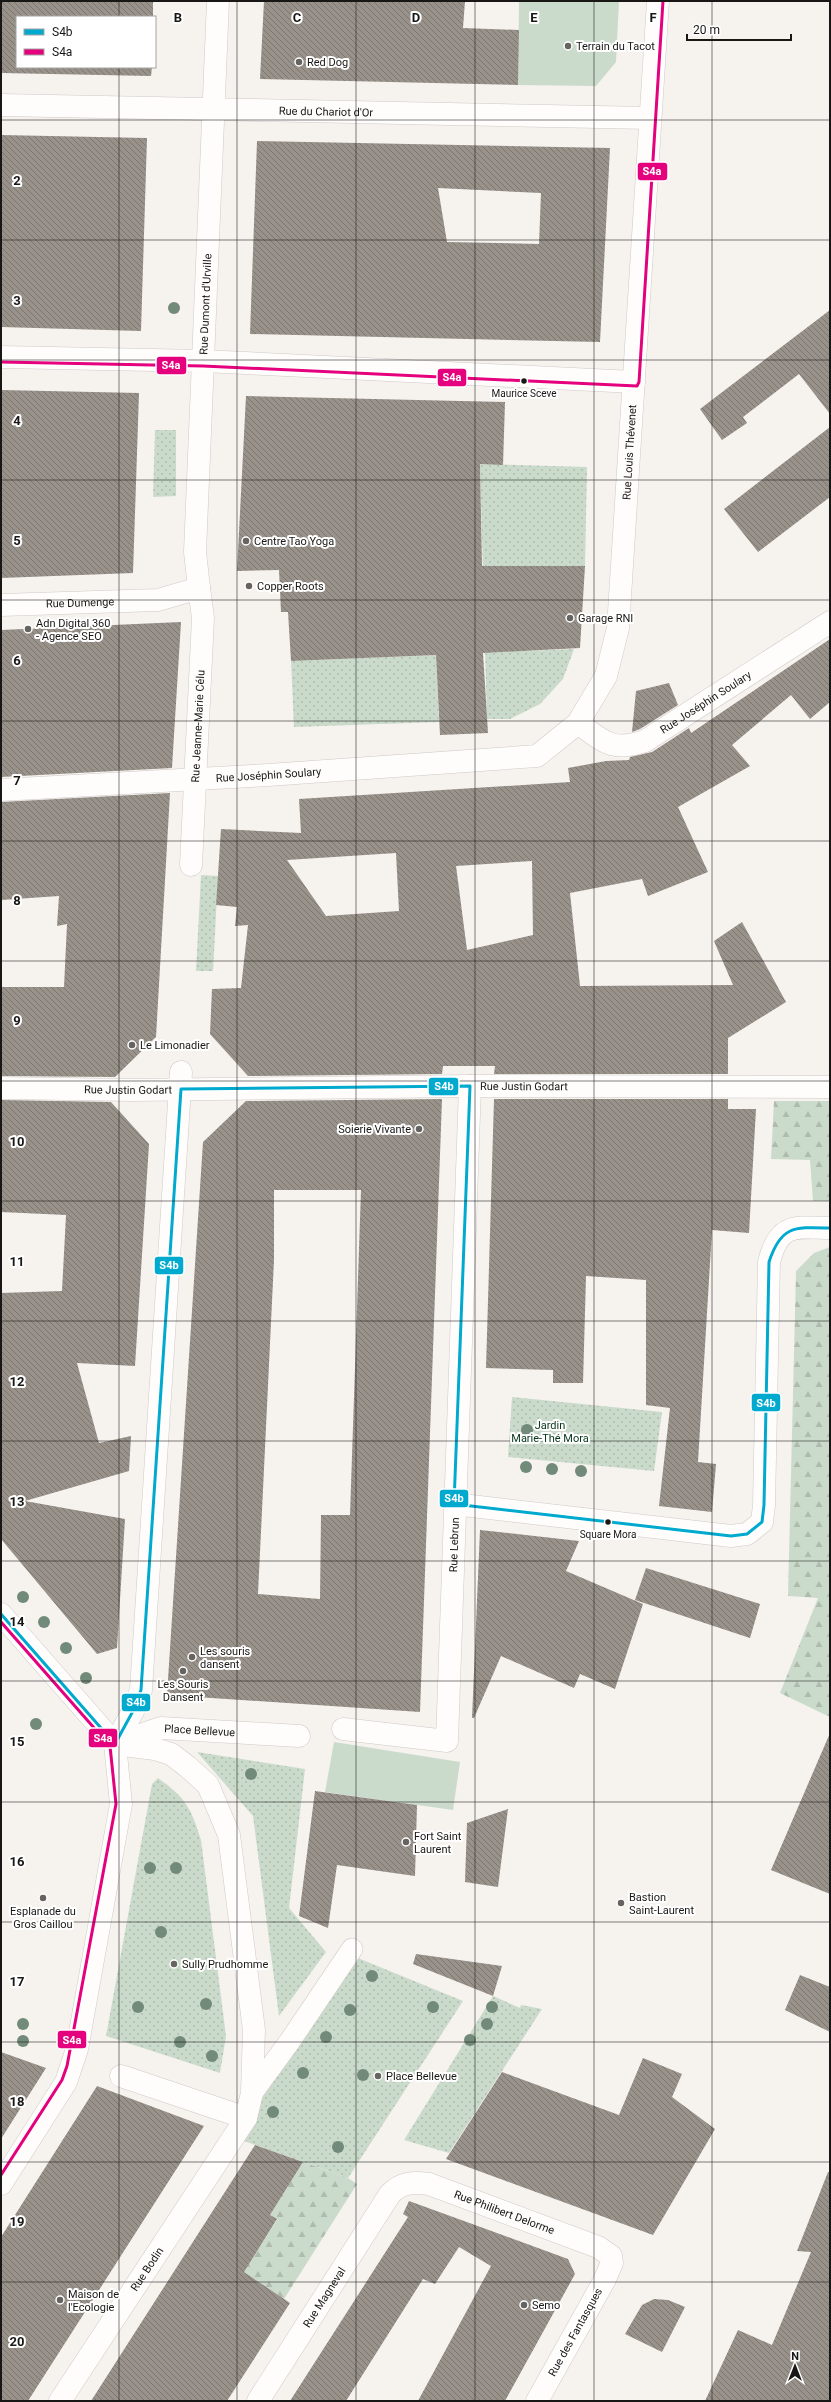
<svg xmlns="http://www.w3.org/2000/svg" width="831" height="2402" font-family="Roboto,sans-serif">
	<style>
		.green { fill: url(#green-dots) }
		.forest { fill: url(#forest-firs) }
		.pitch { fill: #cbdbcb }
		.building { fill: url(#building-back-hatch); fill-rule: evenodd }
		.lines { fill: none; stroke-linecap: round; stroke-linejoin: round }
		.service-casing { stroke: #cecac8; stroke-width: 22 }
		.minor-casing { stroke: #cecac8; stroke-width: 23 }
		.service { stroke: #fefdfc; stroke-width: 21 }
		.minor { stroke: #fefdfc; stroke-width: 22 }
		.bus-1-casing { stroke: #fff; stroke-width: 6 }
		.bus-2-casing { stroke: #fff; stroke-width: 6 }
		.bus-1 { stroke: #00a9ce; stroke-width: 3 }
		.bus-2 { stroke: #e5007d; stroke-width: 3 }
		.tree { fill: #728a79 }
		.grid { fill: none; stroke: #191715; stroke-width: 1; stroke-opacity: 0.55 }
		.poi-dot { fill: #666461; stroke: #fff; stroke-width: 1.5 }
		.bus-dot { fill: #191715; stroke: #fff; stroke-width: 1.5 }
		.labels { text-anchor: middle; stroke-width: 4; stroke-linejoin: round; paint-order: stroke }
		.bus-label { font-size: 10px; fill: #191715; stroke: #fff }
		.poi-label { font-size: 11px; fill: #191715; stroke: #fff; text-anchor: start }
		.street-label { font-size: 11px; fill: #191715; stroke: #fff }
		.park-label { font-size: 11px; fill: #063519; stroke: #fff }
		.grid-label { font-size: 13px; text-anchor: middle; font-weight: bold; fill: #191715; stroke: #fff; stroke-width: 4; stroke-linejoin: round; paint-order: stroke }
		.line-badge { stroke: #fff; stroke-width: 1.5 }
		.badge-label { font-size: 11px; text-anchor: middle; font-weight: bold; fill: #fff }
	</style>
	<defs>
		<pattern id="green-dots" width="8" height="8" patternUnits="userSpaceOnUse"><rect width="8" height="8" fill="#cbdbcb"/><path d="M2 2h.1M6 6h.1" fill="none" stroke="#aebbad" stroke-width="1.8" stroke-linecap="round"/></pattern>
		<pattern id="forest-firs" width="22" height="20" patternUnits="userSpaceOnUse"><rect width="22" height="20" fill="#cbdbcb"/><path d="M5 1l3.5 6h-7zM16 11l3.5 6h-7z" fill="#aebbad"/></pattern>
		<pattern id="building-back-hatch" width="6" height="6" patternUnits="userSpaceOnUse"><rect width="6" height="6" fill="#99928a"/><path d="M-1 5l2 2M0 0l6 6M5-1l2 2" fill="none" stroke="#7c7670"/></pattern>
	</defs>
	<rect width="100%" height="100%" fill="#f6f2ee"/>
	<path class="green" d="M 155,430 L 176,430 L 176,496 L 153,497 Z
		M 480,464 L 587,467 L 585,566 L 532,566 L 527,651 L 574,649 L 563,679 L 540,704 L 510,719 L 487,719 Z
		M 436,655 L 439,722 L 294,727 L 291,661 Z
		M 201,875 L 218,876 L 213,971 L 196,971 Z
		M 512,1397 L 662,1412 L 654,1471 L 508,1457 Z
		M 197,1752 L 305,1769 L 289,1908 L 326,1952 L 279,2016 L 253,1816 Z
		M 158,1778 C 186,1798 191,1808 201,1840 L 226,2036 L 220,2073 L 106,2036 L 152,1784 Z
		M 348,1954 L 463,2001 L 348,2178 L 233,2137 Z
		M 493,1996 L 520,2008 L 521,2005 L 542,2009 L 449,2153 L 404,2140 Z"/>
	<path class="forest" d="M 774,1101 L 830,1101 L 830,1201 L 813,1201 L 810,1160 L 771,1159 Z
		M 830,1247 L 830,1717 L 780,1693 L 818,1598 L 788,1596 L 796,1271 L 814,1253 Z
		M 303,2162 L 348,2178 L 357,2184 L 284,2299 L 237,2267 L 257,2251 L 277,2220 L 270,2215 Z"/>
	<path class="pitch" d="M 519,1 L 619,1 L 616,62 L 596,86 L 518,85 Z
		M 334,1742 L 460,1762 L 453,1810 L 325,1792 Z"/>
	<path class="building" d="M 1,1 L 153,1 L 153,17 L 17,17 L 17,67 L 152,67 L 151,76 L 1,73 Z
		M 264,1 L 465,1 L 463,28 L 519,30 L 518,85 L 260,79 Z
		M 1,135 L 147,138 L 141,331 L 1,327 Z
		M 257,141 L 610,148 L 600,342 L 250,334 ZM 438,188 L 541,193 L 539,244 L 447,242 Z
		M 830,310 L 830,414 L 799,374 L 743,417 L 747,423 L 722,440 L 700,409 Z
		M 1,390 L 139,393 L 133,573 L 1,578 Z
		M 246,396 L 505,402 L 503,465 L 480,464 L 482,566 L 585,566 L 580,648 L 483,653 L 488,733 L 440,735 L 436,655 L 291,661 L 288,612 L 281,612 L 279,570 L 237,571 Z
		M 830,427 L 830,497 L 758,552 L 724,509 Z
		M 181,622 L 172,768 L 1,777 L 1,630 Z
		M 830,639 L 830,702 L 810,719 L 791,695 L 732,745 L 750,766 L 678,807 L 708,872 L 648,896 L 642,879 L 570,893 L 580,986 L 733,985 L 714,941 L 742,922 L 786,1002 L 728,1038 L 728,1074 L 494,1074 L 495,1066 L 443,1066 L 442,1074 L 248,1076 L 210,1034 L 212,989 L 241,988 L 248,925 L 235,926 L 237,907 L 216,905 L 221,829 L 301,833 L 299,799 L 570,782 L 568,768 L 606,761 L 629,760 L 630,757 L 652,752 L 689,728 L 691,733 ZM 396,853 L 399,911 L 326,916 L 287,860 ZM 532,861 L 533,935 L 467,950 L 456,866 Z
		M 669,683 L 678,705 L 640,729 L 632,732 L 636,691 Z
		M 170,793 L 156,1037 L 115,1077 L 1,1076 L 1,987 L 64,987 L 67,924 L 57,926 L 59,896 L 1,900 L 1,802 Z
		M 442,1099 L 420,1712 L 167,1695 L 203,1142 L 246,1101 ZM 274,1190 L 361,1190 L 350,1515 L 321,1515 L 320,1599 L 258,1594 L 274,1260 Z
		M 494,1099 L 728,1099 L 728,1109 L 756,1109 L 749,1233 L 712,1230 L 698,1462 L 716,1464 L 712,1512 L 659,1506 L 670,1408 L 646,1405 L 646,1280 L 586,1276 L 583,1383 L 553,1383 L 553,1370 L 486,1368 Z
		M 1,1100 L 111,1102 L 149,1144 L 135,1366 L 77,1363 L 99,1443 L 131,1436 L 129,1471 L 25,1501 L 125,1519 L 117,1648 L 97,1654 L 1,1539 L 1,1293 L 62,1291 L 66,1215 L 1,1212 Z
		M 480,1530 L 579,1541 L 566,1571 L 643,1604 L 615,1689 L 580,1674 L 574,1688 L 501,1656 L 474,1718 L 472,1718 Z
		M 646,1568 L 760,1604 L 750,1638 L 635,1600 Z
		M 830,1733 L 830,1894 L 771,1870 Z
		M 315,1791 L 417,1805 L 415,1876 L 337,1865 L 328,1928 L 299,1916 Z
		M 508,1809 L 498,1887 L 465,1882 L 467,1823 Z
		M 416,1954 L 502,1966 L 493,1996 L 413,1964 Z
		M 800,1975 L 830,1987 L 830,2032 L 785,2010 Z
		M 1,2052 L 46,2068 L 1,2139 Z
		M 643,2058 L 682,2074 L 672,2097 L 715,2129 L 653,2235 L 446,2159 L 502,2072 L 619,2115 Z
		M 97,2086 L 204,2126 L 28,2401 L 1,2401 L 1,2237 Z
		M 255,2145 L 303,2162 L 270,2215 L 277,2219 L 244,2272 L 290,2303 L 227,2401 L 91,2401 Z
		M 828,2172 L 830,2173 L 830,2401 L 705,2401 L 738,2330 L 772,2345 L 811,2252 L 797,2251 Z
		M 409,2201 L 568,2259 L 575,2274 L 505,2401 L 418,2401 L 491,2266 L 459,2247 L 435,2284 L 423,2279 L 346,2401 L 290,2401 L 408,2217 L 403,2214 Z
		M 654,2299 L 668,2300 L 685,2307 L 662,2352 L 625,2334 L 642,2305 Z"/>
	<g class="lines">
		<defs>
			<path id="service" d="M 252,2093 L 290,2041 L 352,1949"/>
			<g id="minor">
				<path id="s1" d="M 1,105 L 650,118"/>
				<path d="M 1,357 L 203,361 L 634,382"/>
				<path id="s2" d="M 1,605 L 158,600 L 199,588 L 195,552 L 218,1"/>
				<path id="s3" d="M 578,723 C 604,742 612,752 645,741 L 830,622"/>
				<path id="s4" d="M 1,790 L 268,775 L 537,756 L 578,723 L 606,676 L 618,628 L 658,1"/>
				<path id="s5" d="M 191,865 L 203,618 L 199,588"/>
				<path id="s6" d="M 1,1088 L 132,1090 L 470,1086 L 830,1087"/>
				<path d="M 454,1504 L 731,1536 L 747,1534 L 762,1522 L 764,1505 L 769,1262 C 779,1223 794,1227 830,1228"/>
				<path d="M 1,1614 L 115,1744"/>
				<path id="s7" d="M 343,1729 L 447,1741 L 470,1086"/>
				<path id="s8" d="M 120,1742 L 161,1728 L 299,1736"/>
				<path d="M 115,1744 L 133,1711 L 141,1690 L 181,1072"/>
				<path d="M 121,2076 L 246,2118"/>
				<path d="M 1,2184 L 66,2082 L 77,2049 L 121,1804 L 115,1744"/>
				<path id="s9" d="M 60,2401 L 246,2118 L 252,2093 L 254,2030 L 229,1835 L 208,1785 L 188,1767 L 171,1754 L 155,1749 L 115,1744"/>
				<path id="s10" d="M 258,2401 L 390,2194 C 402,2182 413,2182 429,2184 L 598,2247 L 611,2256 L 612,2263 L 604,2281 L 537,2401"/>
			</g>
		</defs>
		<use href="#service" class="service-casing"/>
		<use href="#minor" class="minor-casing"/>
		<use href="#service" class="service"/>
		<use href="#minor" class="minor"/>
		<defs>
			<path id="bus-1" d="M 1,1614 L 115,1744 L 133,1711 L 141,1690 L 181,1089 L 470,1086 L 454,1504 L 731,1536 L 747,1534 L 762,1522 L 764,1505 L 769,1262 C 781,1225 795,1227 830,1228"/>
			<path id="bus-2" d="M 1,362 L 203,366 L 637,386 L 639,382 L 663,1
				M 1,1622 L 110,1746 L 116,1804 L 67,2066 L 62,2080 L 1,2175"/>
		</defs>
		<use href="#bus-1" class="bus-1-casing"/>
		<use href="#bus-2" class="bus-2-casing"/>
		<use href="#bus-1" class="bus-1"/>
		<use href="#bus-2" class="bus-2"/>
	</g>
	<g class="tree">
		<circle cx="174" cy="308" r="6"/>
		<circle cx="527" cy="1430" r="6"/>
		<circle cx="526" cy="1467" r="6"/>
		<circle cx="552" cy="1469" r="6"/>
		<circle cx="581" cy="1471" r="6"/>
		<circle cx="23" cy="1597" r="6"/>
		<circle cx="44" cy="1622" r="6"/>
		<circle cx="66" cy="1648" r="6"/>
		<circle cx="86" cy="1678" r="6"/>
		<circle cx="36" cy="1724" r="6"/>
		<circle cx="251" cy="1774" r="6"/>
		<circle cx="150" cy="1868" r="6"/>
		<circle cx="176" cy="1868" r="6"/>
		<circle cx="161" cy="1932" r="6"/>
		<circle cx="372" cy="1976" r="6"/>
		<circle cx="206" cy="2004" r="6"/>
		<circle cx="138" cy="2007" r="6"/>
		<circle cx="433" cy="2007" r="6"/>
		<circle cx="492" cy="2007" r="6"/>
		<circle cx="350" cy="2010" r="6"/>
		<circle cx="23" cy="2024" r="6"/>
		<circle cx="487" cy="2024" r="6"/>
		<circle cx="326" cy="2037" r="6"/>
		<circle cx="470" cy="2040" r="6"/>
		<circle cx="23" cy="2041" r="6"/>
		<circle cx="180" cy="2042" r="6"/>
		<circle cx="212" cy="2056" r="6"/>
		<circle cx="303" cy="2073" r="6"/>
		<circle cx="363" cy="2075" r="6"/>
		<circle cx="273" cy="2112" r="6"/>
		<circle cx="338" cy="2147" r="6"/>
	</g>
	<path class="grid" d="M 119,1 L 119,17M 237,1 L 237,2401M 356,1 L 356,2401M 475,1 L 475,2401M 594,1 L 594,2401M 712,1 L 712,2401M 119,67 L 119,2401M 1,120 L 830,120M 1,240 L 830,240M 1,360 L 830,360M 1,480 L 830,480M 1,600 L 830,600M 1,721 L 830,721M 1,841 L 830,841M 1,961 L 830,961M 1,1081 L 830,1081M 1,1201 L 830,1201M 1,1321 L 830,1321M 1,1441 L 830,1441M 1,1561 L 830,1561M 1,1681 L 830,1681M 1,1802 L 830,1802M 1,1922 L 830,1922M 1,2042 L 830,2042M 1,2162 L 830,2162M 1,2282 L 830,2282"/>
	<g class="poi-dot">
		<circle cx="568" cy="46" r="4"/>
		<circle cx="299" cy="62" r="4"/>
		<circle cx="246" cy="541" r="4"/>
		<circle cx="249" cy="586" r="4"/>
		<circle cx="570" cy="618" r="4"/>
		<circle cx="28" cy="629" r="4"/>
		<circle cx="132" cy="1045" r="4"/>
		<circle cx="419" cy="1129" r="4"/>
		<circle cx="192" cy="1657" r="4"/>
		<circle cx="183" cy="1671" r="4"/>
		<circle cx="406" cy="1842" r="4"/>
		<circle cx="43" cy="1898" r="4"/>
		<circle cx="621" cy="1903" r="4"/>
		<circle cx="174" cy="1964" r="4"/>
		<circle cx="378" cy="2076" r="4"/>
		<circle cx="60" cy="2300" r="4"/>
		<circle cx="524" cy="2305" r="4"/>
	</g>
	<g class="bus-dot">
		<circle cx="524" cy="381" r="3.5"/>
		<circle cx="608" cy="1522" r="3.5"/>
	</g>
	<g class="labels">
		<g class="bus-label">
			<text x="524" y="397">Maurice Sceve</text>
			<text x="608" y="1538">Square Mora</text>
		</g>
		<g class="poi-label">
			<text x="576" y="50">Terrain du Tacot</text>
			<text x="307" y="66">Red Dog</text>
			<text x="254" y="545">Centre Tao Yoga</text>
			<text x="257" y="590">Copper Roots</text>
			<text x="578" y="622">Garage RNI</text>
			<text x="36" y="627">Adn Digital 360<tspan x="36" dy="13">- Agence SEO</tspan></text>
			<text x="140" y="1049">Le Limonadier</text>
			<text x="411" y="1133" text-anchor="end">Soierie Vivante</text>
			<text x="200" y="1655">Les souris<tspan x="200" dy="13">dansent</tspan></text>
			<text x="183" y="1688" text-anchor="middle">Les Souris<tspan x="183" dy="13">Dansent</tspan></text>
			<text x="414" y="1840">Fort Saint<tspan x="414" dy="13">Laurent</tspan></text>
			<text x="629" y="1901">Bastion<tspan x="629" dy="13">Saint-Laurent</tspan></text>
			<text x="43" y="1915" text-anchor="middle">Esplanade du<tspan x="43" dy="13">Gros Caillou</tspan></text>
			<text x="182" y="1968">Sully Prudhomme</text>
			<text x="386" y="2080">Place Bellevue</text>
			<text x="68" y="2298">Maison de<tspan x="68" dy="13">l'Ecologie</tspan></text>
			<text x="532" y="2309">Semo</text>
		</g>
		<g class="street-label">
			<text dy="4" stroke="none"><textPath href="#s1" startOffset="325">Rue du Chariot d'Or</textPath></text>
			<text dy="4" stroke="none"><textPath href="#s2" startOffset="484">Rue Dumont d'Urville</textPath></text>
			<text dy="4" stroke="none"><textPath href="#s4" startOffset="870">Rue Louis Thévenet</textPath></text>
			<text dy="4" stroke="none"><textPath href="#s2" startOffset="79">Rue Dumenge</textPath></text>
			<text dy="4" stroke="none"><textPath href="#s3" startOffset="146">Rue Joséphin Soulary</textPath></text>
			<text dy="4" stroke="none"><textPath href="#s5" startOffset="139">Rue Jeanne-Marie Célu</textPath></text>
			<text dy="4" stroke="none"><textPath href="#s4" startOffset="268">Rue Joséphin Soulary</textPath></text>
			<text dy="4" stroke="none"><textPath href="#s6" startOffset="523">Rue Justin Godart</textPath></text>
			<text dy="4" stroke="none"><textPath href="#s6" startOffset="127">Rue Justin Godart</textPath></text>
			<text dy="4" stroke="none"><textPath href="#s7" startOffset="301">Rue Lebrun</textPath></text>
			<text dy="4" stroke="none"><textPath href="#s8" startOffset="82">Place Bellevue</textPath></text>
			<text dy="4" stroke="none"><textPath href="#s10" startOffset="368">Rue Philibert Delorme</textPath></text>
			<text dy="4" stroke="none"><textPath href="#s9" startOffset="158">Rue Bodin</textPath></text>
			<text dy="4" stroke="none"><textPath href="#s10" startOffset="123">Rue Magneval</textPath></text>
			<text transform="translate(575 2332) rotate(-61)" y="4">Rue des Fantasques</text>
		</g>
		<g class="park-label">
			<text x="550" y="1429">Jardin<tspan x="550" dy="13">Marie-Thé Mora</tspan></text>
		</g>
	</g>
	<g class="grid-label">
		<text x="178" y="22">B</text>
		<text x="297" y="22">C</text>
		<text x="416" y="22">D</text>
		<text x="534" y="22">E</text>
		<text x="653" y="22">F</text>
		<text x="17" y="185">2</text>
		<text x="17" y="305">3</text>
		<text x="17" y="425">4</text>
		<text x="17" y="545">5</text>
		<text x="17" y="665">6</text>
		<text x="17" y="785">7</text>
		<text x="17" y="905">8</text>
		<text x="17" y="1025">9</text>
		<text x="17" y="1146">10</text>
		<text x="17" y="1266">11</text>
		<text x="17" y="1386">12</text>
		<text x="17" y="1506">13</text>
		<text x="17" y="1626">14</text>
		<text x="17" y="1746">15</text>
		<text x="17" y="1866">16</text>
		<text x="17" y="1986">17</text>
		<text x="17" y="2106">18</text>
		<text x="17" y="2226">19</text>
		<text x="17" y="2346">20</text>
	</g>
	<g class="line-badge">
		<rect x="637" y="162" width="31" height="19" rx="4" fill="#e5007d"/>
		<rect x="156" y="356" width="31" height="19" rx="4" fill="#e5007d"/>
		<rect x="437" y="368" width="30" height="19" rx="4" fill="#e5007d"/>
		<rect x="428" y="1077" width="31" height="19" rx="4" fill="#00a9ce"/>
		<rect x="154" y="1256" width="30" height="19" rx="4" fill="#00a9ce"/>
		<rect x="751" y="1393" width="30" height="19" rx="4" fill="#00a9ce"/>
		<rect x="439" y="1489" width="30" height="19" rx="4" fill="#00a9ce"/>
		<rect x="121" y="1693" width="30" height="19" rx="4" fill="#00a9ce"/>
		<rect x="88" y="1728" width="30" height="20" rx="4" fill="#e5007d"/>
		<rect x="57" y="2030" width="30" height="19" rx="4" fill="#e5007d"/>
	</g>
	<g class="badge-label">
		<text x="652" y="175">S4a</text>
		<text x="171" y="369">S4a</text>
		<text x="452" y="381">S4a</text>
		<text x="444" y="1090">S4b</text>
		<text x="169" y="1269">S4b</text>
		<text x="766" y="1407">S4b</text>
		<text x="454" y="1502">S4b</text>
		<text x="136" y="1706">S4b</text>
		<text x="103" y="1742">S4a</text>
		<text x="72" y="2044">S4a</text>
	</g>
	<rect width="831" height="2402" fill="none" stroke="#191715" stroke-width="4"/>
	<rect x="16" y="16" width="140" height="52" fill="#ffffff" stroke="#a3a2a1"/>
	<rect x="24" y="29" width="20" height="6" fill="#00a9ce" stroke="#a3a2a1"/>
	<text x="52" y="36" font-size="12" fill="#191715">S4b</text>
	<rect x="24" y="49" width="20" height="6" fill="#e5007d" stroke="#a3a2a1"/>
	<text x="52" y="56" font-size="12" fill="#191715">S4a</text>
	<g transform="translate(795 2366)" stroke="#ffffff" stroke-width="3" paint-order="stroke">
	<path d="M0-3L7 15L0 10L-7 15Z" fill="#191715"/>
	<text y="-6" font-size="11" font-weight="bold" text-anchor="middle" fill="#191715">N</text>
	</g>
	<path d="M687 34v6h104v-6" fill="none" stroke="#191715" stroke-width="2"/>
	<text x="693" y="34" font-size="12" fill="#191715" stroke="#ffffff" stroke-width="3" paint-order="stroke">20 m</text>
</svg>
